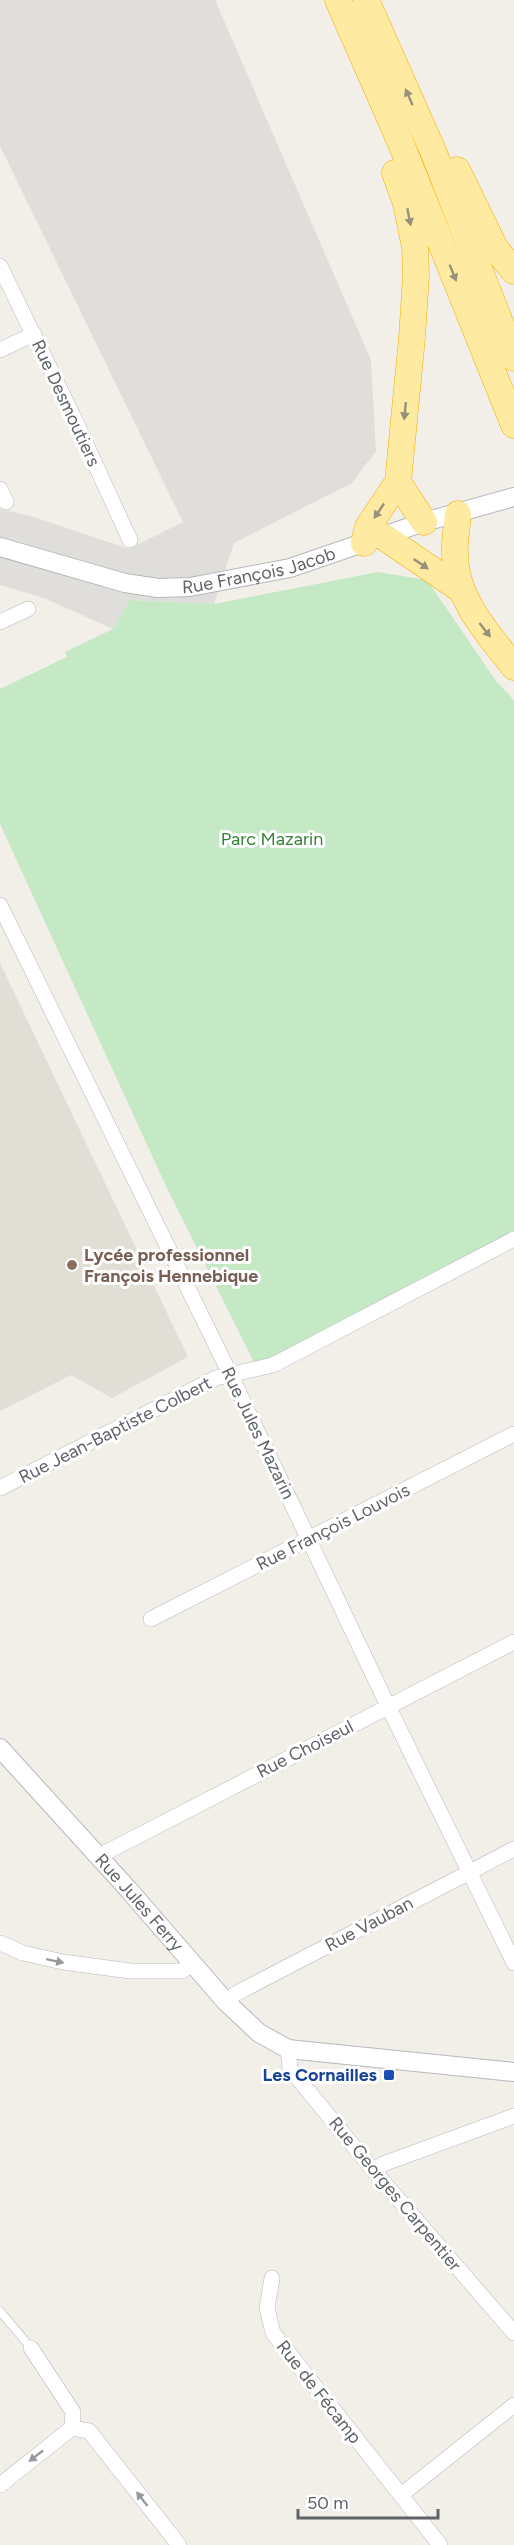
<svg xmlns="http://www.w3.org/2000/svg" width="514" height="2545" font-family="Figtree,sans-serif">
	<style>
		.industrial { fill: #e0deda }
		.education { fill: #e1ded6 }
		.green { fill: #c5e8c5 }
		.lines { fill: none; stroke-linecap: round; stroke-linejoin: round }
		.service-casing { stroke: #b5b8bc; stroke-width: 9 }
		.minor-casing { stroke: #b5b8bc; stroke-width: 16 }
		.tertiary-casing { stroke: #b5b8bc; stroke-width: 20 }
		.trunk-casing { stroke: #f9ab00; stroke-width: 27 }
		.service { stroke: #fff; stroke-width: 8 }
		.minor { stroke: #fff; stroke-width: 15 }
		.tertiary { stroke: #fff; stroke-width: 18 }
		.trunk { stroke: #feeaa1; stroke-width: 26 }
		.oneway { fill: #97927c }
		.oneway2 { fill: #979a9d }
		.education-dot { fill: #8d6e63; stroke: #fff; stroke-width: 2 }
		.transit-dot { fill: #1a4fb4; stroke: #fff; stroke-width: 2 }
		.labels { text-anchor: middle; stroke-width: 6; stroke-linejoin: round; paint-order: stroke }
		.street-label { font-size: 18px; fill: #5f6368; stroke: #fff }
		.park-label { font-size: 18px; fill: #348238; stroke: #fff }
		.education-label { font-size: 18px; font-weight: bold; fill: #785e54; stroke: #fff; text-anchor: start }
		.transit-label { font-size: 18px; font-weight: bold; fill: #164399; stroke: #fff; text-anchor: end }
	</style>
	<rect width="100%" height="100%" fill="#f1efe8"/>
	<path class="industrial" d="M 0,0 L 215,0 L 371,360 L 376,451 L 352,483 L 234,543 L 214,604 L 130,600 L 113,629 L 44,598 L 0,585 L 0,509 L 34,517 L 129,549 L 183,522 L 0,146 Z"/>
	<path class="education" d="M 0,963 L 188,1357 L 112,1398 L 71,1375 L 0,1411 Z"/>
	<path class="green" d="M 378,572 L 427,580 L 496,681 L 514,700 L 514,1233 L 257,1368 L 166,1186 L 0,824 L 0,689 L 67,657 L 65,652 L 113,629 L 130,600 L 214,604 Z"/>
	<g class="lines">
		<defs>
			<path id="service" d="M 0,2311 L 31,2348"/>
			<path id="minor" d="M 0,266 L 74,418 L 130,540
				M 0,350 L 34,334
				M 0,489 L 6,502
				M 0,622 L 28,609
				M 0,905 L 231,1376 L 388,1706 L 514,1963
				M 0,1488 L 216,1378 L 273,1365 L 514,1239
				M 151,1619 L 514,1434
				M 97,1857 L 514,1642
				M 0,1943 L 23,1953 L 63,1962 L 130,1971 L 182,1971 L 191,1964
				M 226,2002 L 235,1994 L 514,1849
				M 288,2049 L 290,2069 L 374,2171 L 514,2333
				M 374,2171 L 383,2164 L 514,2116
				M 272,2278 L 267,2308 L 273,2333 L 440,2545
				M 31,2348 L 73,2412 L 72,2428
				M 72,2428 L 89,2431 L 179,2545
				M 0,2485 L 72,2428
				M 401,2495 L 514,2405"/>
			<g id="tertiary">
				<path id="s1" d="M 0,547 L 125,583 L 158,588 L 190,587 L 290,568 L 424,522 L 514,497"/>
				<path id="s2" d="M 0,1748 L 128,1889 L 226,2002 L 259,2033 L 288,2049 L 514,2072"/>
			</g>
			<path id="trunk" d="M 338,0 L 400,141 L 514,425
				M 366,0 L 433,151 L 514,358
				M 457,170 L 495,248 L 514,271
				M 398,482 L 424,522
				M 458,514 C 457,527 454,542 455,555 C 456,601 488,633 514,667
				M 384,537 L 460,589
				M 364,543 L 368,527 L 398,482 L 412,338 L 416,276 L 415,247 L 406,203 L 395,173"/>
		</defs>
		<use href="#service" class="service-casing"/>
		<use href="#minor" class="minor-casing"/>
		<use href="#tertiary" class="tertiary-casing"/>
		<use href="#trunk" class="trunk-casing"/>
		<use href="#service" class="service"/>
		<use href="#minor" class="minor"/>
		<use href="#tertiary" class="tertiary"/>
		<use href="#trunk" class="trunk"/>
	</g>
	<defs><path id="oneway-solid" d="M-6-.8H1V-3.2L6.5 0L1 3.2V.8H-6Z" transform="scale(1.5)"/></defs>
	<g class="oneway">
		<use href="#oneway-solid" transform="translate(409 97) rotate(-114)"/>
		<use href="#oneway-solid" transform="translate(409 217) rotate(79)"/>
		<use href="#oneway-solid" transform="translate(453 273) rotate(68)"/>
		<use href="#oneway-solid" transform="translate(405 411) rotate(96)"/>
		<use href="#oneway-solid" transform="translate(379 511) rotate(124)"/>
		<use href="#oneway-solid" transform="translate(421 564) rotate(34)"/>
		<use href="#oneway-solid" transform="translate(485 630) rotate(52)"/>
	</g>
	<g class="oneway2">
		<use href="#oneway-solid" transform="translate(55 1961) rotate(12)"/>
		<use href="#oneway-solid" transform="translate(36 2456) rotate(142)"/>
		<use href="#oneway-solid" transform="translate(142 2499) rotate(-128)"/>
	</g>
	<circle class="education-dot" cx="72" cy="1265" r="6"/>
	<rect class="transit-dot" x="383" y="2069" width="12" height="12" rx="3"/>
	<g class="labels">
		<g class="street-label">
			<text transform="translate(66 403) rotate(65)" y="6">Rue Desmoutiers</text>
			<text dy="6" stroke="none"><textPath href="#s1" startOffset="266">Rue François Jacob</textPath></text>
			<text transform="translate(115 1430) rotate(-27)" y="6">Rue Jean-Baptiste Colbert</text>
			<text transform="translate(258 1433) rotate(64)" y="6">Rue Jules Mazarin</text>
			<text transform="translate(333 1527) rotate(-27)" y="6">Rue François Louvois</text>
			<text transform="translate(305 1749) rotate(-27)" y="6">Rue Choiseul</text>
			<text dy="6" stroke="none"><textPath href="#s2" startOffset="208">Rue Jules Ferry</textPath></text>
			<text transform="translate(369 1924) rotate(-28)" y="6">Rue Vauban</text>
			<text transform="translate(395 2194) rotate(50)" y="6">Rue Georges Carpentier</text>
			<text transform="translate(319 2392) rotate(52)" y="6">Rue de Fécamp</text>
		</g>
		<g class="park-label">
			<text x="272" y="845">Parc Mazarin</text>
		</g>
		<g class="education-label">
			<text x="84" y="1261">Lycée professionnel<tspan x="84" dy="21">François Hennebique</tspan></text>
		</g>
		<g class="transit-label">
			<text x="377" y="2081">Les Cornailles</text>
		</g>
	</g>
	<path d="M298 2509v9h140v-9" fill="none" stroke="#5f6368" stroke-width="3"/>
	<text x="307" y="2509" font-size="18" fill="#5f6368" stroke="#ffffff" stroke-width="4.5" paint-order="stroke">50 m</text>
</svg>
